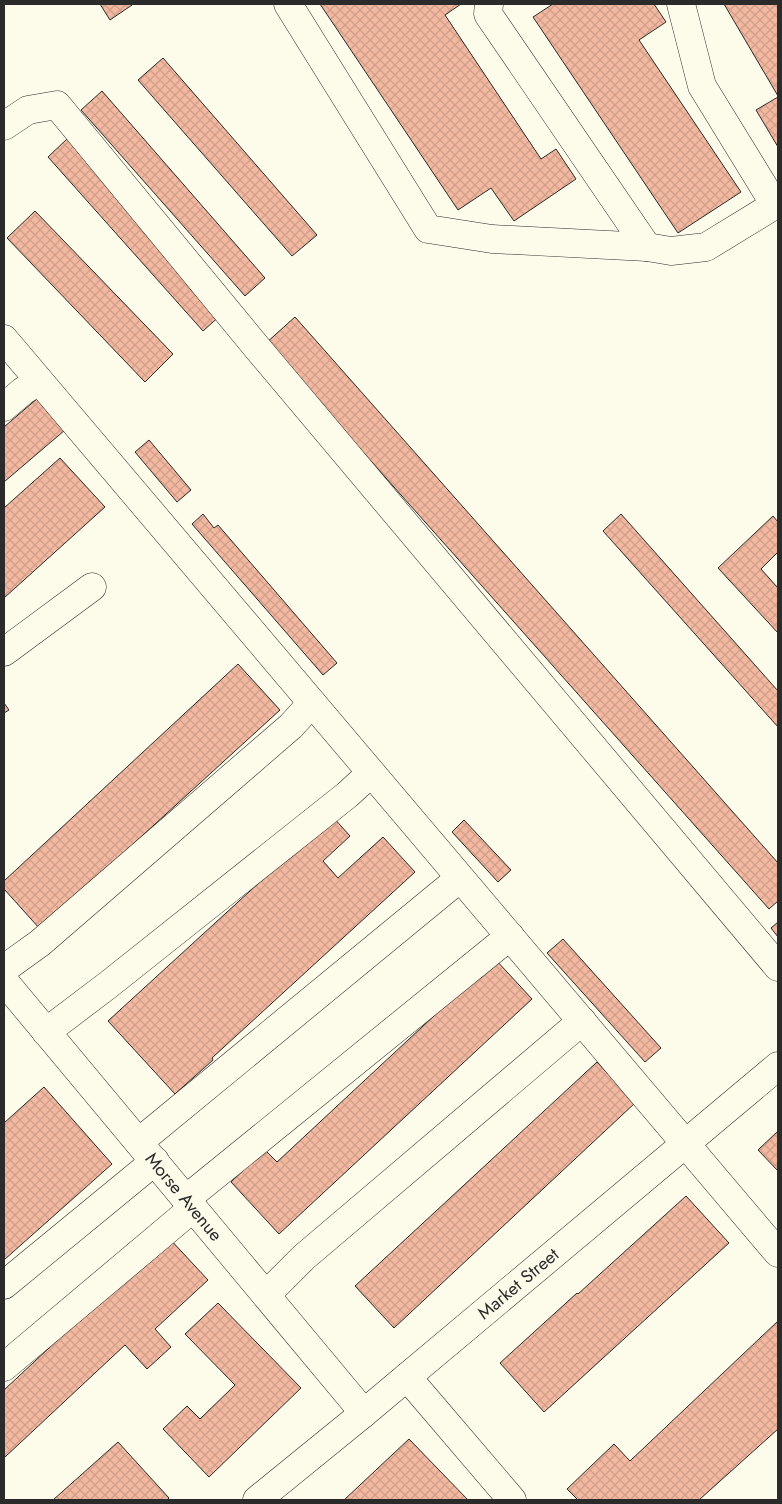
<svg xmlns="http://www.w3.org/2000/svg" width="782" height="1504" font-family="Jost,sans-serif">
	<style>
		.building { fill: url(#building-cross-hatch); stroke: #2b2b2b }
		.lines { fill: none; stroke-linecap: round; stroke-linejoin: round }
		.minor-casing { stroke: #2b2b2b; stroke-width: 29 }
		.minor { stroke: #fdfbea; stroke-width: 28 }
		.labels { text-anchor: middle; stroke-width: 4; stroke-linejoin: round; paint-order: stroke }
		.street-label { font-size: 18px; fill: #2b2b2b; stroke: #fdfbea }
	</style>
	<defs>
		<pattern id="building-cross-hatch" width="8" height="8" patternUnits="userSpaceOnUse" patternTransform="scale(1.25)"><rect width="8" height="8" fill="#f2b8a0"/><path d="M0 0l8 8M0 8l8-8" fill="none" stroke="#d09e8a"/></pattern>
	</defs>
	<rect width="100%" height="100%" fill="#fdfbea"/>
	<path class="building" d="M 100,4 L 131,4 L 132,5 L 110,20 Z
		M 320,4 L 461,4 L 445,15 L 541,159 L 556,149 L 576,179 L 514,221 L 491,188 L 458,210 Z
		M 553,4 L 654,4 L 666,22 L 639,40 L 741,192 L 678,233 L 533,17 Z
		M 724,4 L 778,4 L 778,96 Z
		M 163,58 L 317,235 L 292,256 L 138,80 Z
		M 102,91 L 265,278 L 245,296 L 81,110 Z
		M 778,97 L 778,147 L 756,110 Z
		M 67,139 L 222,314 L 203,331 L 48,157 Z
		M 35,211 L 173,354 L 145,382 L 7,238 Z
		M 295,317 L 778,863 L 778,901 L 769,909 L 266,343 Z
		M 38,398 L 65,430 L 4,482 L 4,427 Z
		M 149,440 L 191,490 L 177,502 L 135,452 Z
		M 60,458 L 105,507 L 4,598 L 4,508 Z
		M 203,514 L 214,528 L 218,525 L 337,663 L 323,675 L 192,524 Z
		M 621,514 L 778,691 L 778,727 L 603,531 Z
		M 773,516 L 778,522 L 778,552 L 761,569 L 778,588 L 778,633 L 718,568 Z
		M 238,664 L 280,710 L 40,929 L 4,889 L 4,881 Z
		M 4,703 L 9,710 L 4,713 Z
		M 332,816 L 350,836 L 323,861 L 338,878 L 383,837 L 415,872 L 212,1058 L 213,1060 L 175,1094 L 108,1021 Z
		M 464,820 L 511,870 L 498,882 L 452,832 Z
		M 778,922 L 778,937 L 771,928 Z
		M 563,939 L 661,1048 L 645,1062 L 547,953 Z
		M 495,959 L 532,999 L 279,1234 L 231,1182 L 265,1150 L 277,1162 Z
		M 597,1062 L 635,1103 L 394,1328 L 355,1286 Z
		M 44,1087 L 112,1164 L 4,1260 L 4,1123 Z
		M 778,1131 L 778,1171 L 758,1150 Z
		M 686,1196 L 729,1243 L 544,1412 L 500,1363 L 577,1293 L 578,1294 Z
		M 168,1237 L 208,1280 L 155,1329 L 171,1347 L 147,1369 L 125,1345 L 4,1458 L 4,1390 Z
		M 218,1303 L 301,1388 L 209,1477 L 163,1429 L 187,1406 L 200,1419 L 235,1385 L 185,1334 Z
		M 778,1321 L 778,1429 L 699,1500 L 578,1500 L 567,1489 L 614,1444 L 630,1461 Z
		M 409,1439 L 468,1500 L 344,1500 Z
		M 118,1442 L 169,1498 L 167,1500 L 53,1500 Z"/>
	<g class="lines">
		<defs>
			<g id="minor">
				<path d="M 288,4 L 428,229 L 492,239 L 647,247 L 671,251 L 706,247 L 778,203"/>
				<path d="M 489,4 L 488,14 L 647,247"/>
				<path d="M 681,4 L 702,86 L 775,205"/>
				<path d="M 4,126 L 28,110 L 57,105 L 259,350 L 778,967"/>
				<path d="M 4,339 L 778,1253"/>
				<path d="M 4,407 L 23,391 L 39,381"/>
				<path d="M 4,652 L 92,587"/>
				<path d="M 4,969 L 40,943 L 291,726 L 312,703"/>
				<path id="s1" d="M 4,981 L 364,1413"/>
				<path d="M 46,1032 L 108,985 L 347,795 L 371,773"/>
				<path d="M 139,1142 L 460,878"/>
				<path d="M 186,1199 L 510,936"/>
				<path d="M 4,1285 L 155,1161"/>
				<path d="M 266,1295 L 304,1257 L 582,1021"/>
				<path d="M 4,1367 L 193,1208"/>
				<path d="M 407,1377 L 512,1500"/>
				<path id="s2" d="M 257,1500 L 364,1413 L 778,1066"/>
			</g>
		</defs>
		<use href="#minor" class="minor-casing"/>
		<use href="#minor" class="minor"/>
	</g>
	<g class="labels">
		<g class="street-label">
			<text dy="6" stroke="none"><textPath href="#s1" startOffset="281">Morse Avenue</textPath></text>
			<text dy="6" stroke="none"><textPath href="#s2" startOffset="339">Market Street</textPath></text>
		</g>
	</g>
	<rect width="782" height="1504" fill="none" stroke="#2b2b2b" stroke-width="10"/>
</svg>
